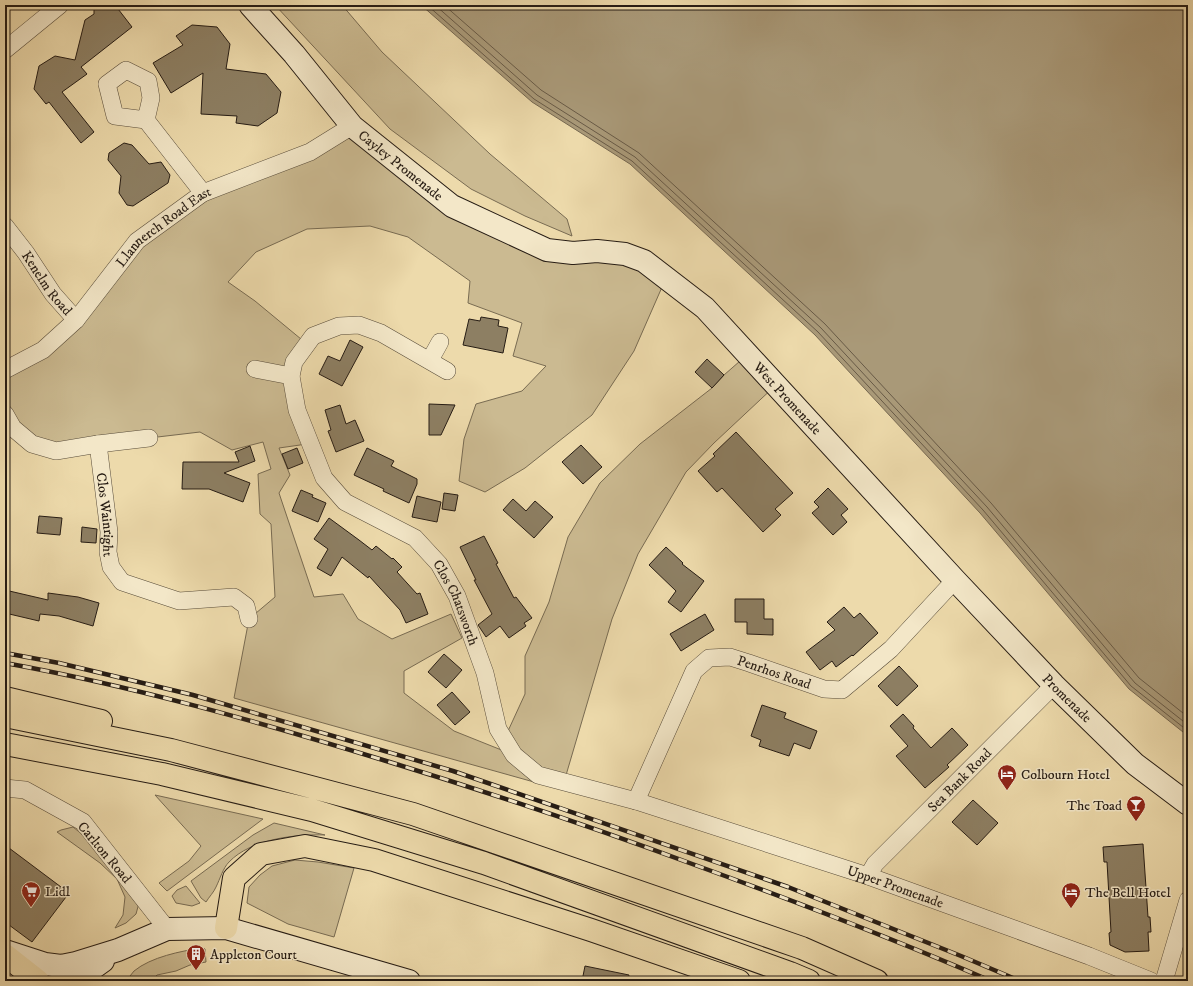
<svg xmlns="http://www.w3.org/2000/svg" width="1193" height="986" font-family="'IM FELL DW Pica',serif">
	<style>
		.green { fill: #cbba91; stroke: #786b52 }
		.water { fill: #a99978; stroke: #756750 }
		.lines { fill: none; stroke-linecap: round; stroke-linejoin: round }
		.shore { stroke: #685a46; stroke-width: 1 }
		.building { fill: #8d7f63; stroke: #261c14 }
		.street-casing { stroke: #584c3a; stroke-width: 18 }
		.secondary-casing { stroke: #261c14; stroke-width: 24 }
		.primary-casing { stroke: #261c14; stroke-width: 24 }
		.highway-casing { stroke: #261c14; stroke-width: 24 }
		.street { stroke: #f3e7c8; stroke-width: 17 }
		.secondary { stroke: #f3e7c8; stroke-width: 22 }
		.primary { stroke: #eddaab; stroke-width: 22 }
		.highway { stroke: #eddaab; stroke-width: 22 }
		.rail-casing { stroke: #261c14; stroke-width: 4.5 }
		.rail { stroke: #f3e7c8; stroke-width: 3; stroke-dasharray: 9; stroke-linecap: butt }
		.labels { text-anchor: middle; stroke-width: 3; stroke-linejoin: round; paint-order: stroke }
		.street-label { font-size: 14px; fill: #261c14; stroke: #f3e7c8 }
		.poi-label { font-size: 14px; fill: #261c14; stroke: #f3e7c8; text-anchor: start }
	</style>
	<rect width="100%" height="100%" fill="#eddaab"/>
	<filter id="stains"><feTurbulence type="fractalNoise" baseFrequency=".005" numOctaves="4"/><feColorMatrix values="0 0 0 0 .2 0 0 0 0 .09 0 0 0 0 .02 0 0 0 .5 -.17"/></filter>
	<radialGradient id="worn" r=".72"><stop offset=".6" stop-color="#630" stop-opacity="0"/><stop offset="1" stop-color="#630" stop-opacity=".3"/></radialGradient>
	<path class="green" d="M 275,5 L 342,5 L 382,52 L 490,154 L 567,219 L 572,236 L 525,216 L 471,189 L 390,129 Z
		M 352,126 L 452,206 L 547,250 L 597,251 L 666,278 L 634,351 L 592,415 L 525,468 L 485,492 L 459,481 L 464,439 L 476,404 L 522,391 L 546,366 L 513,356 L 522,323 L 468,303 L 470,281 L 408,237 L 370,226 L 307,229 L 256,252 L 228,282 L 255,301 L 307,344 L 291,376 L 310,442 L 300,445 L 279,448 L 290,475 L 279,493 L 314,597 L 343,594 L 358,619 L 392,639 L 451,614 L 462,638 L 404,671 L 404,693 L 454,731 L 514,755 L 508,731 L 525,694 L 525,656 L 549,602 L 568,537 L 600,483 L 640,444 L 712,388 L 724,375 L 748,354 L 776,385 L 714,443 L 686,472 L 638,554 L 612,619 L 564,782 L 534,782 L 234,698 L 249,619 L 275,597 L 271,524 L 260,514 L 258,474 L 271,469 L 263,442 L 232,450 L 200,432 L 149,438 L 32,444 L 5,407 L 5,370 L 43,350 L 137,241 L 203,193 Z
		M 155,795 L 263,819 L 167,891 L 159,883 L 189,861 L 201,846 Z
		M 274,823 L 325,835 C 295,834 251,839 229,862 C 223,868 220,879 216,887 C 214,892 209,897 206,902 L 201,898 L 191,881 L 253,835 Z
		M 73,827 L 83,835 L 135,895 L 139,903 L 136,914 L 126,923 L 115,928 L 123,915 L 125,897 L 117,879 L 100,863 L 57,832 L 61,830 Z
		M 295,860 L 318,862 L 354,868 L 334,937 L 288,924 L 247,903 L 249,887 L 260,875 L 272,866 Z
		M 186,886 L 200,903 L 192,906 L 176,903 L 172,896 L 177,890 Z
		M 202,948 L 205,949 L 206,962 L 190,965 L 176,971 L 157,975 L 152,980 L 126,981 C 129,978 131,974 134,971 C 151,957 181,951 202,948 Z"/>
	<path class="water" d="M 421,5 L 1188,5 L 1188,736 L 1129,689 L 980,513 L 815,335 L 630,164 L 532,102 Z"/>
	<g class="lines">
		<path class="shore" d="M 427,5 L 534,99 L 632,161 L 818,332 L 983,510 L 1131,686 L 1188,731
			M 435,5 L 537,95 L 635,157 L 821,328 L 987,507 L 1135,683 L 1188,725
			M 444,5 L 541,90 L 639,153 L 825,324 L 991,503 L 1139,678 L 1188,717"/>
	</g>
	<path class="building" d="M 94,5 L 115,5 L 132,27 L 81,67 L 87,74 L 62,92 L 94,132 L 81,143 L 49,102 L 46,104 L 34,89 L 39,66 L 55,56 L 75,60 L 85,20 L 94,14 Z
		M 192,25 L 217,27 L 230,44 L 226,69 L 266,74 L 281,92 L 277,113 L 258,126 L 236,123 L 237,116 L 201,114 L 203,73 L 171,93 L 153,63 L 183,45 L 176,36 Z
		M 124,143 L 132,145 L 149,164 L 161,162 L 170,175 L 168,183 L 133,206 L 127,205 L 119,193 L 121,176 L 108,160 L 109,153 Z
		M 481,317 L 499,320 L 498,326 L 508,328 L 503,353 L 463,345 L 469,319 L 480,321 Z
		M 350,340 L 363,347 L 342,386 L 319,374 L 328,356 L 340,361 Z
		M 707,359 L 724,375 L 712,388 L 695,372 Z
		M 429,404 L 455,405 L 441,435 L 429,435 Z
		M 340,405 L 346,424 L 355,420 L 364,441 L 336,452 L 328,431 L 331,430 L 325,410 Z
		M 736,432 L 793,493 L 775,509 L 781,515 L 763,532 L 722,488 L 717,492 L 698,471 L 715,456 L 713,454 Z
		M 581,445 L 602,467 L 583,484 L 562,462 Z
		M 250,446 L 255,461 L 224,473 L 250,483 L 243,502 L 209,489 L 182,489 L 183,462 L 239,462 L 235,452 Z
		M 297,448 L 303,463 L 288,469 L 282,454 Z
		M 367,448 L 394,461 L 391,466 L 417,479 L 417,484 L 409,503 L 383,491 L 384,489 L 354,475 Z
		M 828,488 L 848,509 L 841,515 L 847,522 L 833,535 L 812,513 L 819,507 L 814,502 Z
		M 301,490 L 313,495 L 312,497 L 326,503 L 318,522 L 292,511 Z
		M 444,493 L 458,495 L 455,511 L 442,509 Z
		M 417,496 L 441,502 L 437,522 L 412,517 Z
		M 513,499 L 526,511 L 535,501 L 553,517 L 534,538 L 503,510 Z
		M 39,516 L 62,518 L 60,535 L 37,533 Z
		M 329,518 L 359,540 L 372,550 L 376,546 L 392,559 L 393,558 L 402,567 L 397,572 L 417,594 L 420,593 L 428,614 L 406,623 L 400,610 L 369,576 L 368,578 L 342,557 L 331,576 L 317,568 L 328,549 L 314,539 Z
		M 82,527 L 97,529 L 96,543 L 81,542 Z
		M 484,536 L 498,563 L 496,564 L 514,598 L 516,597 L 532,618 L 524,623 L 526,626 L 509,638 L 500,626 L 486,637 L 478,625 L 492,614 L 474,580 L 476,580 L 460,547 Z
		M 666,547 L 683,563 L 682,564 L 704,581 L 681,612 L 668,602 L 676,591 L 649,565 Z
		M 5,590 L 48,600 L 48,593 L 78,597 L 99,603 L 93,626 L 59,616 L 40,614 L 39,621 L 5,613 Z
		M 735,599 L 764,599 L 764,619 L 773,619 L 773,635 L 747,634 L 747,622 L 735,622 Z
		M 844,607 L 854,618 L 860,613 L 878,633 L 853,656 L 852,655 L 836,667 L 832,661 L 820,670 L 806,652 L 835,630 L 827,622 Z
		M 705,614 L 714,630 L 681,651 L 670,634 Z
		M 444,654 L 462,670 L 446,688 L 428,672 Z
		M 899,666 L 918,686 L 897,706 L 878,686 Z
		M 452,692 L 470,712 L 455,725 L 437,705 Z
		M 762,705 L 786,713 L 784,718 L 817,731 L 810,749 L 794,743 L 789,756 L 759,746 L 761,740 L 751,736 Z
		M 903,714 L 914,726 L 913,728 L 931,748 L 952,728 L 968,745 L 947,765 L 949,767 L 925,788 L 896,756 L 908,746 L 890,726 Z
		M 973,800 L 998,823 L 977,845 L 952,822 Z
		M 1143,844 L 1148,917 L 1150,917 L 1151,932 L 1148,932 L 1149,951 L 1125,952 L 1110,945 L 1109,933 L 1111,932 L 1107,862 L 1104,862 L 1103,847 Z
		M 5,845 L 69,893 L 32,942 L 5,922 Z
		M 585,966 L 629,975 L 628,981 L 582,981 Z"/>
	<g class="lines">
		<defs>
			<g id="street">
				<path d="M 5,50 L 60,5"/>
				<path d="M 146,120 L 151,98 L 148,81 L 126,70 L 107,84 L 115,116 L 146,120 L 203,193"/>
				<path id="s1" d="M 5,226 L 26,253 L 53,294 L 76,320"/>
				<path d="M 430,360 L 440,342"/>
				<path d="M 255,369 L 291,376"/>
				<path id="s2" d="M 5,370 L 43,350 L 76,320 L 137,241 L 203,193 L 310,152 L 352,126"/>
				<path id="s3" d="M 447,371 L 381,333 L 359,325 L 339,326 L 313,336 L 294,362 L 291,376 L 297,410 L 324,478 L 345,502 L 415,538 L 439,564 L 457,596 L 485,673 L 498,729 L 514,755 L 538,775 L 636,801 L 868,876 L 1089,956 L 1151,981"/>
				<path d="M 5,414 L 13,428 L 32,444 L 56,451 L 98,444 L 149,438"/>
				<path id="s4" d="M 98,444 L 109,532 L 108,552 L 111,567 L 122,582 L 179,601 L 234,597 L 246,606 L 249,619"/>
				<path d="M 5,788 L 25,790 L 83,822 L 167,929"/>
				<path id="s5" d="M 636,801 L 694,671 L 709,658 L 730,657 L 749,663 L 824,689 L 842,690 L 891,649 L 955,580"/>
				<path id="s6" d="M 868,876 L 875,864 L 1054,685"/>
				<path d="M 1164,981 L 1188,900"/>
			</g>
			<g id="secondary">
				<path id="s7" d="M 250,5 L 294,54 L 352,126 L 452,206 L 547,250 L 573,253 L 597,251 L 625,254 L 644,261 L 705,308 L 955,580 L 1054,685 L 1135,764 L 1188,804"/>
				<path d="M 5,951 L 45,964 L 61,966 L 76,963 L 118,950 L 167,929 L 226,928 L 409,981"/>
				<path d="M 75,981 L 103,961"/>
			</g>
			<path id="primary" d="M 5,955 L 38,981"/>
			<path id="highway" d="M 5,698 L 101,721
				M 5,716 L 171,750 L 413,814 L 802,948 L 877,981
				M 5,744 L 162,774 L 312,810 L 484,863 L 790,973 L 809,981
				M 226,928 L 234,878 L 261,854 L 305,846 L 374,860 L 591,930 L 739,981"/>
		</defs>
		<use href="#street" class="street-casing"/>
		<use href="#secondary" class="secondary-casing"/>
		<use href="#primary" class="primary-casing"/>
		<use href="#highway" class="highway-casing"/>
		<use href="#street" class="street"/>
		<use href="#secondary" class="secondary"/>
		<use href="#primary" class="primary"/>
		<use href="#highway" class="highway"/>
		<defs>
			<path id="rail" d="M 5,653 L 59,663 L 193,695 L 453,771 L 788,887 L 961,956 L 1020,981
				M 5,663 C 133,686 259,722 383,760 C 488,792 592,827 695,865 C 794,901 894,939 991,981"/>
		</defs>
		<use href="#rail" class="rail-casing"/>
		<use href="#rail" class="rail"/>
	</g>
	<defs>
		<symbol id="hotel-pin" viewBox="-11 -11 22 30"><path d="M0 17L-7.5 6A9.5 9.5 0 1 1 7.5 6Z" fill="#8f2418" stroke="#f3e7c8"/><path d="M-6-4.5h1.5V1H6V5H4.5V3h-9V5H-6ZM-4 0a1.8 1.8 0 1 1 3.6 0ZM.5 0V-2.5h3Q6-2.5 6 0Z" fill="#fff"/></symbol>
		<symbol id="bar-pin" viewBox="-11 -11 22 30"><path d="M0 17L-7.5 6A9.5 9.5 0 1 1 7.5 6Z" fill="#8f2418" stroke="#f3e7c8"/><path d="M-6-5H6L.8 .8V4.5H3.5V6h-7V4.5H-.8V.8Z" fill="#fff"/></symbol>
		<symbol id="supermarket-pin" viewBox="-11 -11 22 30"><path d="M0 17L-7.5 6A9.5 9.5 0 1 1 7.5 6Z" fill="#8f2418" stroke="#f3e7c8"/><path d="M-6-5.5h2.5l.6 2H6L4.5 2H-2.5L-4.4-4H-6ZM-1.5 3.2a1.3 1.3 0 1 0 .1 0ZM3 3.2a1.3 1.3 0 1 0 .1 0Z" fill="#fff"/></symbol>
		<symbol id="building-pin" viewBox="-11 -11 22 30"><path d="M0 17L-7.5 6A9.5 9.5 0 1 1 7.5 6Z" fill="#8f2418" stroke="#f3e7c8"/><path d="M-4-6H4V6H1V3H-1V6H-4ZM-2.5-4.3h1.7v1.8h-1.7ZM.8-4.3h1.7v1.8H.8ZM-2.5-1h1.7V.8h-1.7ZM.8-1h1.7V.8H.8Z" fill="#fff"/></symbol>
	</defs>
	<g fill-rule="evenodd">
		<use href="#hotel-pin" x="996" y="763" width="22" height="30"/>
		<use href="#bar-pin" x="1125" y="794" width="22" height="30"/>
		<use href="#supermarket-pin" x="20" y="880" width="22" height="30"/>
		<use href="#hotel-pin" x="1060" y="881" width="22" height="30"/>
		<use href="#building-pin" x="185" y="943" width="22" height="30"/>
	</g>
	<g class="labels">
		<g class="street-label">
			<text dy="5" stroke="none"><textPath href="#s7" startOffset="221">Cayley Promenade</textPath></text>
			<text dy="5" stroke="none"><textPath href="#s2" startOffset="217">Llannerch Road East</textPath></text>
			<text dy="5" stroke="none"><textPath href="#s1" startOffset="71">Kenelm Road</textPath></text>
			<text dy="5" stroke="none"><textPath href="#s7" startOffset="689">West Promenade</textPath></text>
			<text dy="5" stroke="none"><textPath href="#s4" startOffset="71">Clos Wainright</textPath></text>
			<text dy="5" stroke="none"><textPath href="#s3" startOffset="490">Clos Chatsworth</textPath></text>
			<text dy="5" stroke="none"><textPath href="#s5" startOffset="230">Penrhos Road</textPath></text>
			<text dy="5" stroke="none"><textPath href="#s7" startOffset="1099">Promenade</textPath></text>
			<text dy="5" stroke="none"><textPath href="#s6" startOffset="133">Sea Bank Road</textPath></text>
			<text transform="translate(105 852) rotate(50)" y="5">Carlton Road</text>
			<text dy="5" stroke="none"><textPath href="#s3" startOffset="1060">Upper Promenade</textPath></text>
		</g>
		<g class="poi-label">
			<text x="1021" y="779">Colbourn Hotel</text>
			<text x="1122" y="810" text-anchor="end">The Toad</text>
			<text x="45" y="896">Lidl</text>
			<text x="1085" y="897">The Bell Hotel</text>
			<text x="210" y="959">Appleton Court</text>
		</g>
	</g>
	<rect width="1193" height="986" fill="none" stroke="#eddaab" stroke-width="20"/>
	<rect x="6" y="6" width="1181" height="974" fill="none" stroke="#261c14" stroke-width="2"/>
	<rect x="10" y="10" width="1173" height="966" fill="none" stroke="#261c14"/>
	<rect width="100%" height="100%" filter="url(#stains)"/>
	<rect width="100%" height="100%" fill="url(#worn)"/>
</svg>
